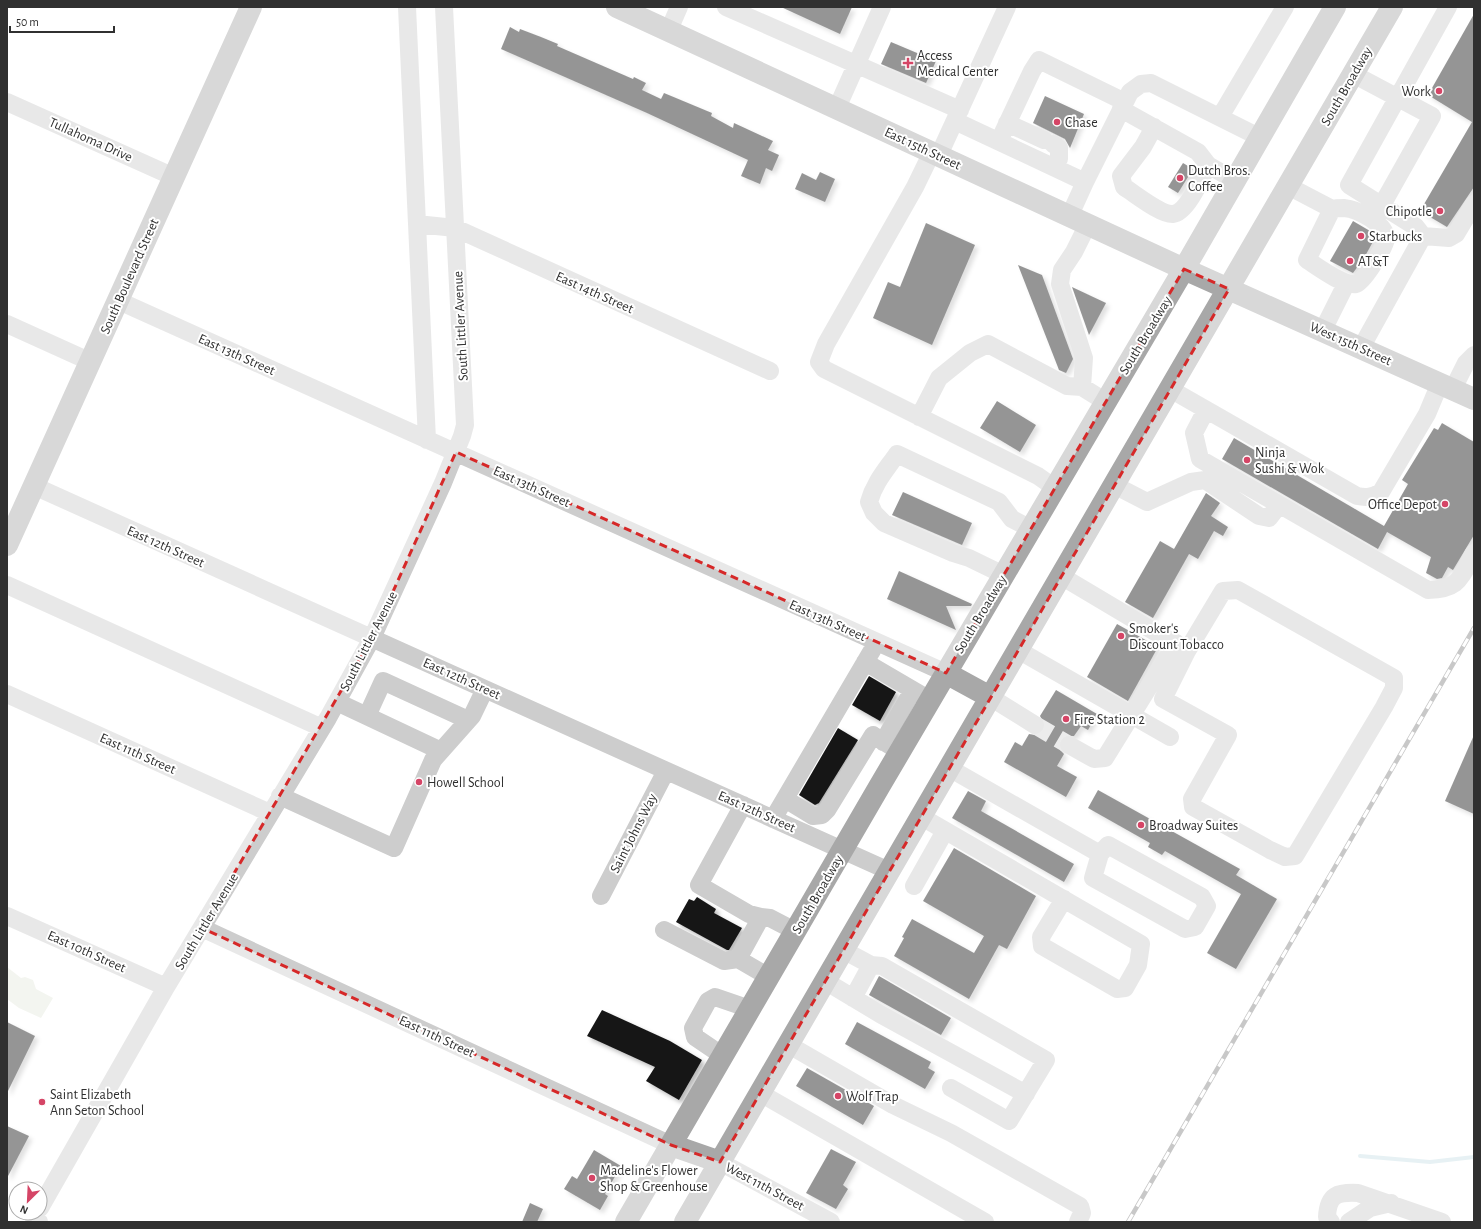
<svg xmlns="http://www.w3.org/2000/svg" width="1481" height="1229" font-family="'Alegreya Sans',sans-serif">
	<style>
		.green { fill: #e5e9dd }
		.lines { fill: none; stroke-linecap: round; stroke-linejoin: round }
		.stream { stroke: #cbe1e7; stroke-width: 4 }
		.building { fill: #171717; filter: url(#shadow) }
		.minor-tunnel { stroke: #d6d6d6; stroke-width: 18; stroke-dasharray: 18 9; stroke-linecap: butt }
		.minor { stroke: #cdcdcd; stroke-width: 18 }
		.major { stroke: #a8a8a8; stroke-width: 22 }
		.rail-casing { stroke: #858585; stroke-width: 4.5 }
		.rail { stroke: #fff; stroke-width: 3; stroke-dasharray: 9; stroke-linecap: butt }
		.marked { fill: none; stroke: #d62828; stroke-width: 3; stroke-dasharray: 8 5; stroke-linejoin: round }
		.poi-dot { fill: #d54566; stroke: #fff; stroke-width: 1.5 }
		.labels { text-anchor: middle; stroke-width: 4; stroke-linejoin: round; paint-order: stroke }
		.poi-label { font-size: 14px; fill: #303030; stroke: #fff; text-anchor: start }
		.street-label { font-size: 14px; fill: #303030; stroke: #fff }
	</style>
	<defs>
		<filter id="shadow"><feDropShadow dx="3.5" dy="3.5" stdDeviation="2" flood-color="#0004"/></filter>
	</defs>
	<rect width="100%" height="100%" fill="#fff"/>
	<path class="green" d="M 7,967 L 21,978 L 25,977 L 33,980 L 36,989 L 53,998 L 41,1018 L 19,1008 L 7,999 Z"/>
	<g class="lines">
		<path class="stream" d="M 1360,1156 L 1430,1162 L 1474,1157"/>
	</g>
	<path class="building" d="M 781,7 L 852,7 L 840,34 Z
		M 1474,14 L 1474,187 L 1447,227 L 1420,211 L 1472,122 L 1428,95 Z
		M 510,27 L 519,32 L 520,29 L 541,37 L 558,44 L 557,46 L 633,79 L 634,77 L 646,83 L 642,90 L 661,99 L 664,93 L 712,113 L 711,116 L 733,128 L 734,123 L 773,141 L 768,150 L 779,155 L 772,171 L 766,168 L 760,184 L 741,176 L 748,160 L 647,113 L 501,49 Z
		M 891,42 L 936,61 L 926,83 L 881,64 Z
		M 1045,96 L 1084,114 L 1070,148 L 1065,139 L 1033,123 Z
		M 1183,163 L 1193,169 L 1178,193 L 1168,187 Z
		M 820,172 L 835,179 L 825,202 L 795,189 L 802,173 L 816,180 Z
		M 1353,221 L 1370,231 L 1375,238 L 1364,258 L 1353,273 L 1330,261 Z
		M 926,223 L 975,245 L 932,345 L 873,318 L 888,282 L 900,287 Z
		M 1018,265 L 1042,275 L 1073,359 L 1066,373 L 1059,370 Z
		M 1072,287 L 1106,303 L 1089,335 L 1078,304 Z
		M 997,401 L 1036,425 L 1020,452 L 980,428 Z
		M 1442,423 L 1474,442 L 1474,535 L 1453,570 L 1448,567 L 1442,578 L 1437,579 L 1426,573 L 1431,557 L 1387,532 L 1378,549 L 1222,459 L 1234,438 L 1384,526 L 1408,484 L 1402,480 L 1434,428 L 1438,430 Z
		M 903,492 L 972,523 L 962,545 L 892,515 Z
		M 1206,493 L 1220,503 L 1211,516 L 1228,527 L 1223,536 L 1214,531 L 1198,559 L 1189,554 L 1153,618 L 1125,602 L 1160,541 L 1174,549 Z
		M 899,571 L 972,604 L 971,606 L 946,606 L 956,630 L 887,599 Z
		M 1117,624 L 1158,647 L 1128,701 L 1087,677 Z
		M 869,676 L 896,692 L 880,721 L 852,705 Z
		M 1056,690 L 1097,714 L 1088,730 L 1081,726 L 1074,736 L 1064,736 L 1060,740 L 1060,750 L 1064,754 L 1057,766 L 1077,777 L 1066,797 L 1004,762 L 1015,742 L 1022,746 L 1029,734 L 1035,735 L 1044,731 L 1045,725 L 1040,716 Z
		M 838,728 L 858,740 L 819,803 L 815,805 L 799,795 Z
		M 1474,735 L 1474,814 L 1445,801 Z
		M 1098,790 L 1240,869 L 1236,875 L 1277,899 L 1236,969 L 1207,953 L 1241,894 L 1165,851 L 1162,855 L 1148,847 L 1150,843 L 1088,808 Z
		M 968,791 L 986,801 L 981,811 L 1074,864 L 1064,882 L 952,818 Z
		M 954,848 L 1036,896 L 1007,949 L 999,945 L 969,999 L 894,956 L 904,938 L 902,937 L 912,919 L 974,953 L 984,936 L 923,901 Z
		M 697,897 L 716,909 L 714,913 L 742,928 L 729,950 L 727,950 L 676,922 L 689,899 L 694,901 Z
		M 879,976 L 951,1018 L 941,1035 L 869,995 Z
		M 602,1010 L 670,1041 L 702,1060 L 679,1100 L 646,1081 L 655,1067 L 587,1036 Z
		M 7,1022 L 35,1036 L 7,1093 Z
		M 857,1022 L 931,1062 L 928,1068 L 935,1072 L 925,1089 L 845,1044 Z
		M 807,1068 L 874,1106 L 863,1125 L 796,1086 Z
		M 7,1126 L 29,1136 L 7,1178 Z
		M 831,1149 L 856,1162 L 843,1185 L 848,1189 L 836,1209 L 806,1193 Z
		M 594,1150 L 621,1166 L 605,1194 L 608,1196 L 600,1210 L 564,1189 L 572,1176 L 577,1179 Z
		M 530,1203 L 543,1209 L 537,1222 L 522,1222 Z"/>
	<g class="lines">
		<path class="minor-tunnel" d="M 1035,725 L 1069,745"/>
		<path class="minor" d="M 407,7 L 427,440
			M 726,7 L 960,110
			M 669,30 L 679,7
			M 1353,74 L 1432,116 L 1382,205
			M 7,102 L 174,177
			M 837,108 L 882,7
			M 1121,109 L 1198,152 L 1208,165 L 1234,180
			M 1220,117 L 1285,7
			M 955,121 L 1085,182
			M 1007,123 L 1044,140
			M 1154,127 L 1143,147 L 1121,176 L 1124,187 C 1134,193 1161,215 1173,214 C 1187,213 1202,177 1208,165
			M 999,141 L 1032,71 L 1039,60 L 1125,102
			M 1053,144 L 1059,148 L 1059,159
			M 932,152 L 915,187 L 826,344 L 819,362 L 824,369 L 1038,476 L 1055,488
			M 939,155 L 1007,7
			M 1288,186 L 1332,209 L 1307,260 C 1318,267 1343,286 1356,284 C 1363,283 1385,247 1386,239 C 1387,224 1357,209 1344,208 C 1340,208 1336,208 1332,209
			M 1070,215 L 1085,182 L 1130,92 L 1141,84 L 1151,83 L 1259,137
			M 417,224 L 455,228 L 770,371
			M 1423,236 L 1449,238 L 1456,234 L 1474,204
			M 119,301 L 946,673
			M 7,324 L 91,362
			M 1323,330 L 1346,284
			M 1361,348 L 1423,236 L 1416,227 L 1349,185 L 1448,7
			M 1082,387 L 1084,358 L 1060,284 L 1062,270 L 1074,252 L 1088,224
			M 1170,389 L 1357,496 C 1367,498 1372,497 1381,492 L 1427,414 L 1440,383
			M 1453,389 L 1466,363 L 1474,355
			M 1206,410 L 1194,433 L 1200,459 L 1428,590 C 1460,589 1460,578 1474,553
			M 919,417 L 939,378 L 970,353 L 988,344 L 1067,386 L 1082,387 L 1106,402
			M 1114,485 L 1147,502 L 1191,482 L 1205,480 L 1259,516 L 1269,518 L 1279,505
			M 34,486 L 889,871
			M 1004,575 L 969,558 L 953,553 L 884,523 L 874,513 L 869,502 C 874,483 886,470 897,454 L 999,502 L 1012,519 L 1031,529
			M 1061,576 L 1187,651 L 1163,699 L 1228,735 L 1192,799 L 1193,807 L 1270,850 L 1285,857 L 1295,856 L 1384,707 L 1394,688 L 1394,678 L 1238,590 L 1223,591 L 1187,651
			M 7,585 L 322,728
			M 1018,650 L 1170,737
			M 865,662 L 930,700
			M 7,694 L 270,813
			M 990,697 L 1035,725
			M 337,702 L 441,751
			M 367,716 L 383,681 L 468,720
			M 883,742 L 913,690
			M 1069,745 L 1094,759 L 1105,758 L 1176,643
			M 949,768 L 1100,854 L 1108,845 L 1202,897 L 1207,906 L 1195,927 L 1185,929 L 1093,878 L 1100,854
			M 280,796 L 394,848 L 433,760 L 472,716 L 485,689
			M 785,799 L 813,816 L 822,815 L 827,810 L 873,735 L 900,752
			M 743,805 L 699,885 L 749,914 L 761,917
			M 920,816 L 1141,944 L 1138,965 L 1125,988 L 1117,989 L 1042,946 L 1041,937 L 1064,899
			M 773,819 L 877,642
			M 914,886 L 945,831
			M 601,896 L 666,771
			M 7,916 L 166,987
			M 202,928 L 671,1145
			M 664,930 L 724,961 L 738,959
			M 843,950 L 871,965 L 853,998
			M 871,965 L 882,966 L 1046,1060 L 1009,1121 L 951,1088
			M 769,977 L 738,959 L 761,917 L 770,918 L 795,931
			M 825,981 L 880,1014 L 1026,1094
			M 789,1045 L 893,1105 L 951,1133 L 1080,1206 L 1082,1213 L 1078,1222
			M 723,1056 L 695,1037 L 693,1028 L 708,1001 L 715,997 L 750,1009
			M 760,1093 L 985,1222
			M 720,1162 L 831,1222
			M 40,1208 L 166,987 L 328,718 L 372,638 L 443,483 L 462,436 L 465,425 L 444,7
			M 34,1219 L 39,1222
			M 1331,1222 L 1327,1217 C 1328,1194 1338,1192 1358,1193 L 1442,1222
			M 1349,1222 L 1370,1208 L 1391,1203"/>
		<path class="major" d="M 617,7 L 1184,269 L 1474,399
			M 7,545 L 251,7
			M 946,673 L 990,697
			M 671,1145 L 720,1162
			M 626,1222 L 879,787 L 1184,269 L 1335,7
			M 685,1222 L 1392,7"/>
		<defs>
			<path id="rail" d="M 1128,1222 L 1474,628"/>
		</defs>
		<use href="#rail" class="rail-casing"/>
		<use href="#rail" class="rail"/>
	</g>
	<path d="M0 0H1481V1229H0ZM 1184,269 L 1229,289 L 720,1162 L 671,1145 L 202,928 L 372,638 L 456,452 L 946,673 Z" fill="#fff" fill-opacity=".55" fill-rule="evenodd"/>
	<path class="marked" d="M 1184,269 L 1229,289 L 720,1162 L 671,1145 L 202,928 L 372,638 L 456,452 L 946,673 Z"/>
	<g class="poi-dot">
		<path d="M906 57h4v4h4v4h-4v4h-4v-4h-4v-4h4z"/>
		<circle cx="1439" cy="91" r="4"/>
		<circle cx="1057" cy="122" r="4"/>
		<circle cx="1180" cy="178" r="4"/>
		<circle cx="1440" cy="211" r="4"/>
		<circle cx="1361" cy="236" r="4"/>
		<circle cx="1350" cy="261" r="4"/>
		<circle cx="1247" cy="460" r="4"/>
		<circle cx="1445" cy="504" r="4"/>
		<circle cx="1121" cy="636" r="4"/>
		<circle cx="1066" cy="719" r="4"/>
		<circle cx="419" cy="782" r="4"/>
		<circle cx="1141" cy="825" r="4"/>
		<circle cx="838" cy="1096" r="4"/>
		<circle cx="42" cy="1102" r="4"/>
		<circle cx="592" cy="1178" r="4"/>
	</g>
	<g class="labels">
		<g class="poi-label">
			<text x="917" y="60">Access<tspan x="917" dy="16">Medical Center</tspan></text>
			<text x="1431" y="96" text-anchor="end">Work</text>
			<text x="1065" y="127">Chase</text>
			<text x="1188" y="175">Dutch Bros.<tspan x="1188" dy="16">Coffee</tspan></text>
			<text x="1432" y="216" text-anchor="end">Chipotle</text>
			<text x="1369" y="241">Starbucks</text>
			<text x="1358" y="266">AT&amp;T</text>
			<text x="1255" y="457">Ninja<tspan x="1255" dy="16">Sushi &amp; Wok</tspan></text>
			<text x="1437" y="509" text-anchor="end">Office Depot</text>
			<text x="1129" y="633">Smoker's<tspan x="1129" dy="16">Discount Tobacco</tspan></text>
			<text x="1074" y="724">Fire Station 2</text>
			<text x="427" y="787">Howell School</text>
			<text x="1149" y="830">Broadway Suites</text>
			<text x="50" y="1099">Saint Elizabeth<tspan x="50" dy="16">Ann Seton School</tspan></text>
			<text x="846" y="1101">Wolf Trap</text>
			<text x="600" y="1175">Madeline's Flower<tspan x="600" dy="16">Shop &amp; Greenhouse</tspan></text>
		</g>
		<g class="street-label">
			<text transform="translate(1346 86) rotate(-60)" y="5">South Broadway</text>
			<text transform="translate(91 139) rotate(24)" y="5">Tullahoma Drive</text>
			<text transform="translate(923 148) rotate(25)" y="5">East 15th Street</text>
			<text transform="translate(129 276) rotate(-66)" y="5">South Boulevard Street</text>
			<text transform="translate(595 292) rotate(24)" y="5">East 14th Street</text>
			<text transform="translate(460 326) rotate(-93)" y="5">South Littler Avenue</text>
			<text transform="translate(1145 335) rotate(-59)" y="5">South Broadway</text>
			<text transform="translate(1351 343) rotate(24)" y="5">West 15th Street</text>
			<text transform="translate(237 354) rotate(24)" y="5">East 13th Street</text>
			<text transform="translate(532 486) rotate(24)" y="5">East 13th Street</text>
			<text transform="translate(166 546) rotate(24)" y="5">East 12th Street</text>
			<text transform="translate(980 614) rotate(-59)" y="5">South Broadway</text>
			<text transform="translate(828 620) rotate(24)" y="5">East 13th Street</text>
			<text transform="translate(368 641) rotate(-63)" y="5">South Littler Avenue</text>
			<text transform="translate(462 678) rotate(24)" y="5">East 12th Street</text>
			<text transform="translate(138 753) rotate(24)" y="5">East 11th Street</text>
			<text transform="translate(757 811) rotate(24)" y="5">East 12th Street</text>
			<text transform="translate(633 833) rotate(-63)" y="5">Saint Johns Way</text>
			<text transform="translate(817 894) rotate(-60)" y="5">South Broadway</text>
			<text transform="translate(206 921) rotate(-59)" y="5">South Littler Avenue</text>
			<text transform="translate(87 951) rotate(24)" y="5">East 10th Street</text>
			<text transform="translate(437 1036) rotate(25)" y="5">East 11th Street</text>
			<text transform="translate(765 1186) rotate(28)" y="5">West 11th Street</text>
		</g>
	</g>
	<rect width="1481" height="1229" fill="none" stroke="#303030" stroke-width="16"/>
	<g transform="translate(28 1201) rotate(204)"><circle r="19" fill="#ffffff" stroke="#acacac"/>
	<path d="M0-3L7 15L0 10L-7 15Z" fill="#d54566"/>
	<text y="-6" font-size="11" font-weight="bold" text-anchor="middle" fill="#303030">N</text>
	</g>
	<path d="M10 26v6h104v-6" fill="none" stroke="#303030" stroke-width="2"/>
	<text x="16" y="26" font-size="12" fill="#303030" stroke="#ffffff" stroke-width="3" paint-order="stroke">50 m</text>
</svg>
